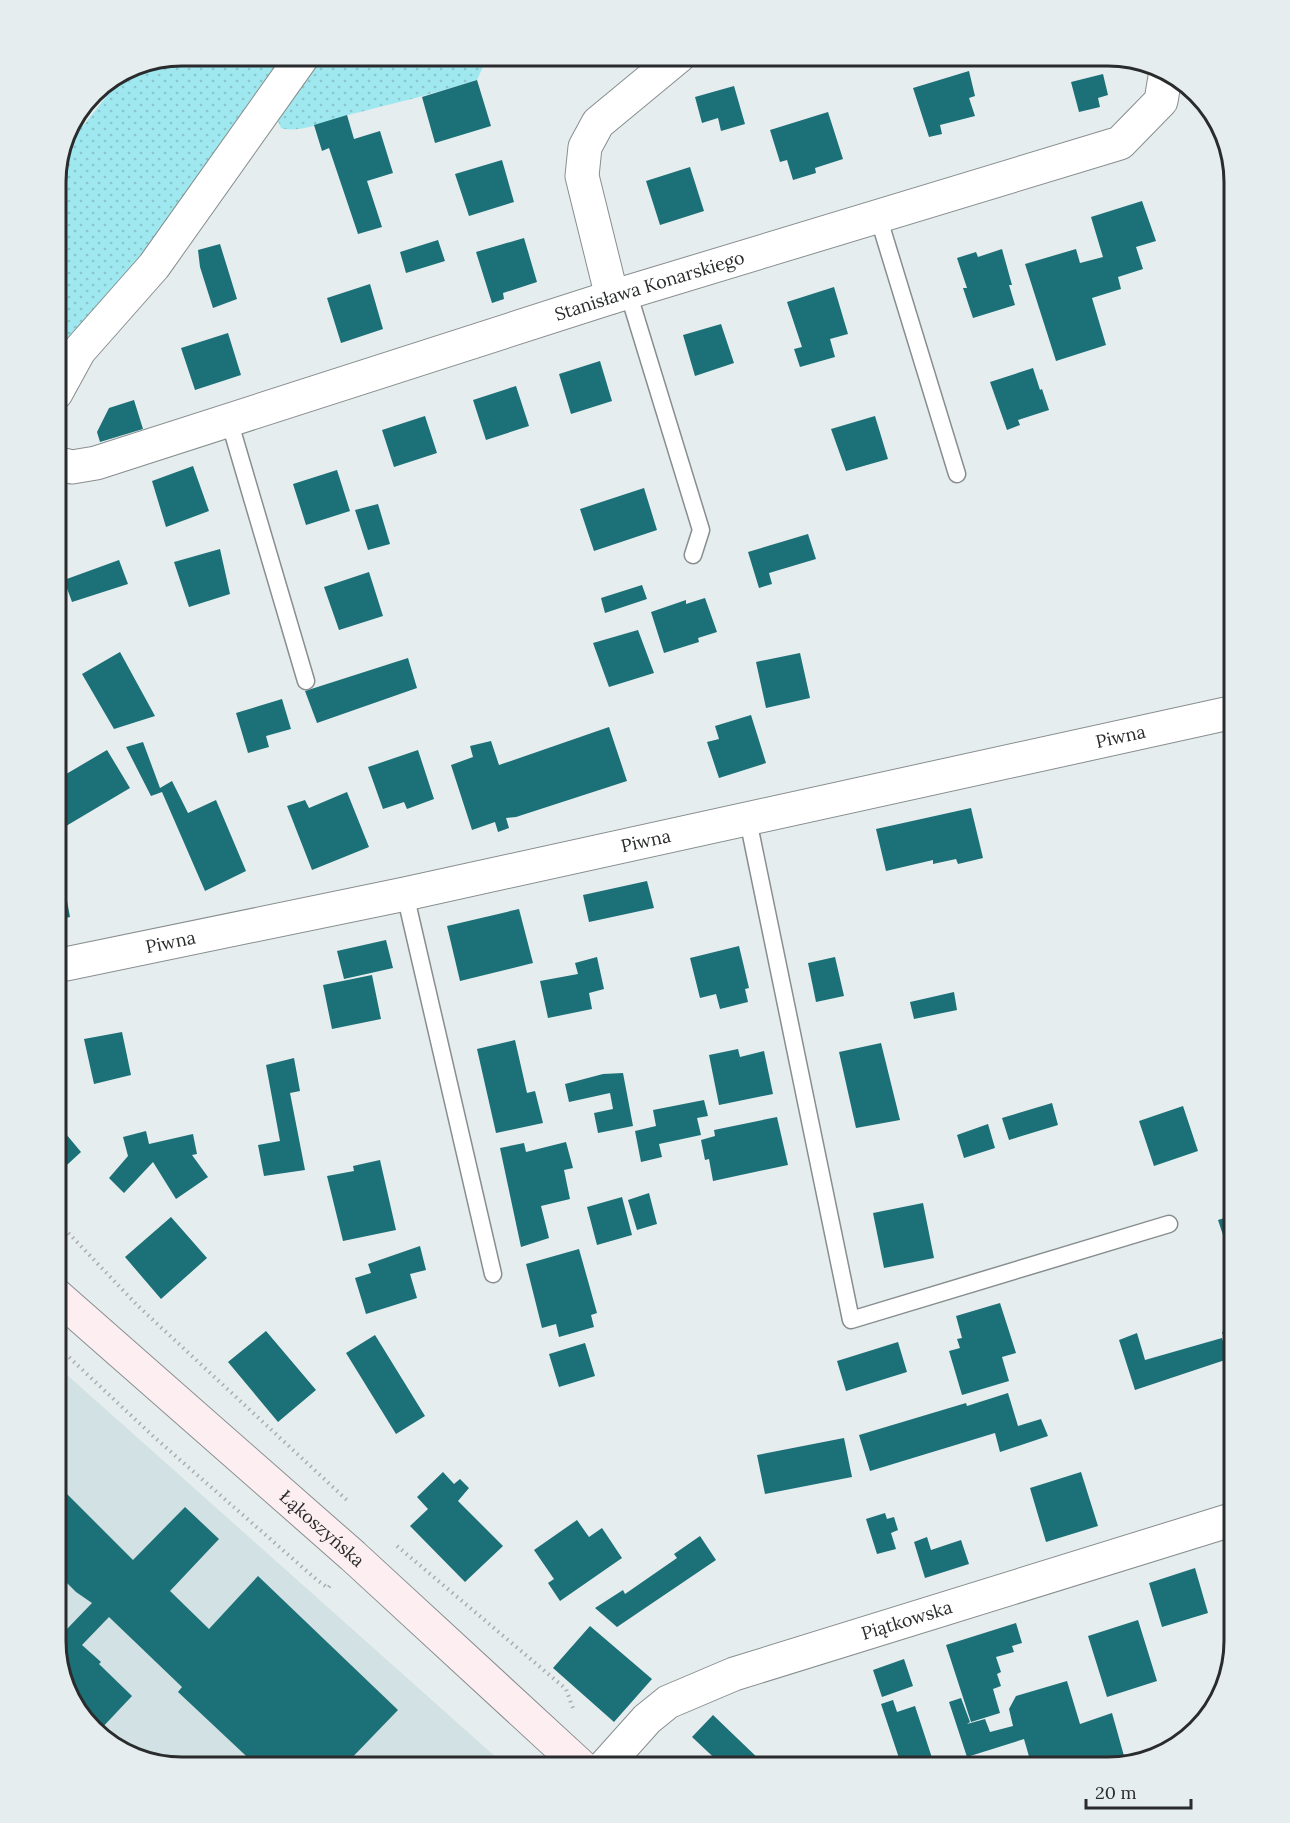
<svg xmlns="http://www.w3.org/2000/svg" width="1290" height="1823" font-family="Lora,serif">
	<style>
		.built { fill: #d2e1e3 }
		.grass { fill: url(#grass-dots) }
		.building { fill: #1c7077 }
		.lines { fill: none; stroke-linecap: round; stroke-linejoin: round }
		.lane-casing { stroke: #888e8f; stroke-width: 19 }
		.street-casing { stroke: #888e8f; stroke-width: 35 }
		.secondary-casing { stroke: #888e8f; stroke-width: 35 }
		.path { stroke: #a8adae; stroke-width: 4; stroke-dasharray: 1.5 4.5; stroke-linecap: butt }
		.lane { stroke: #fff; stroke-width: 16 }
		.street { stroke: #fff; stroke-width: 33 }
		.secondary { stroke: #fceef1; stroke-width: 33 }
		.labels { text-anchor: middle; stroke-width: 6; stroke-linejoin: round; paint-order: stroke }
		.street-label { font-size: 18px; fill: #292b2c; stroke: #e6edee }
		.rim { fill: none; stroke: #292b2c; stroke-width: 3 }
	</style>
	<defs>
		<pattern id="grass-dots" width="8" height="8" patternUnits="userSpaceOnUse" patternTransform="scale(1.5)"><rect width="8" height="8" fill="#9fe8ef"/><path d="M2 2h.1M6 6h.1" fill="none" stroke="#89c7cd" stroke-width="1.8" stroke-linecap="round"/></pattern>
	</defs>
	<rect width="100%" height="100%" fill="#e6edee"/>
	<path class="built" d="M 56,1365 L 507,1767 L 174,1767 L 118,1750 L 73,1705 L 56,1641 Z"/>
	<path class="grass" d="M 182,56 L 293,56 L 56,395 L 56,212 L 61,198 L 66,149 L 63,146 L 68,126 L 79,113 L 83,126 L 128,69 L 134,65 Z
		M 324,56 L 488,56 L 477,80 C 434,94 391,104 348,115 C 330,120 299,134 281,128 L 278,121 L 291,96 Z"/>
	<path class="building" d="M 969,71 L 975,96 L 969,98 L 975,116 L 940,125 L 942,134 L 929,137 L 913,88 Z
		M 1103,74 L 1108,95 L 1098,98 L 1100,107 L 1079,112 L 1071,82 Z
		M 477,80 L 491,126 L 435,143 L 422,97 Z
		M 734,86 L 745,124 L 721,131 L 718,118 L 702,123 L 695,97 Z
		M 828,112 L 843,159 L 815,168 L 816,173 L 793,180 L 787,160 L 780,162 L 770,130 Z
		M 347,115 L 354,139 L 380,131 L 393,173 L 367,181 L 382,227 L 358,234 L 329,148 L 322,151 L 314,125 Z
		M 502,160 L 514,202 L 469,216 L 455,174 Z
		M 690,167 L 704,211 L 660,225 L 646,181 Z
		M 1142,201 L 1156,241 L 1136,247 L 1143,269 L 1118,277 L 1121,289 L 1092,298 L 1106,345 L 1056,361 L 1025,264 L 1076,249 L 1080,263 L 1103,257 L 1091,217 Z
		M 524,238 L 537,282 L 503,293 L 504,299 L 492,303 L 476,252 Z
		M 438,240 L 445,261 L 406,273 L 400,252 Z
		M 220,244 L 237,299 L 213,308 L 200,267 L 198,250 Z
		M 1002,249 L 1012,285 L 1009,285 L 1015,305 L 973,318 L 963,288 L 967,288 L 957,258 L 976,252 L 978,257 Z
		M 370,284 L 383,329 L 341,343 L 327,298 Z
		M 834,287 L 848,334 L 830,339 L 835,357 L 800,367 L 794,349 L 802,347 L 787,302 Z
		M 721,324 L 734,363 L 695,376 L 683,335 Z
		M 228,333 L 241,375 L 195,390 L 181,348 Z
		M 600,361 L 612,401 L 571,414 L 559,374 Z
		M 1033,368 L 1040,390 L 1042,389 L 1049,410 L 1018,420 L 1020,425 L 1007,430 L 990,382 Z
		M 516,386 L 529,426 L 486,440 L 473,400 Z
		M 134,400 L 143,429 L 100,442 L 97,432 L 109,408 Z
		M 425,416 L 437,453 L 394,467 L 382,430 Z
		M 875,416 L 888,459 L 846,471 L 831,429 Z
		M 193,466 L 209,511 L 166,527 L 152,481 Z
		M 337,470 L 350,511 L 306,525 L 293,484 Z
		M 644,488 L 657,530 L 594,551 L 580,509 Z
		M 378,504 L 390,544 L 368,550 L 355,510 Z
		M 808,534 L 816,559 L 769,573 L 772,584 L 759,588 L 748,552 Z
		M 220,549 L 230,594 L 189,607 L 174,562 Z
		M 119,560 L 128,584 L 72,602 L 64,580 Z
		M 369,572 L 383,616 L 339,630 L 324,587 Z
		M 642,585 L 647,599 L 605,613 L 601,598 Z
		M 705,598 L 717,632 L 698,638 L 699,642 L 664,653 L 651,612 L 686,600 L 686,604 Z
		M 638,630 L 654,673 L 609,687 L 593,643 Z
		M 120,652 L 155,716 L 114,729 L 82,674 Z
		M 800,653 L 810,698 L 766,708 L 756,662 Z
		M 408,658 L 417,688 L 317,723 L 305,691 Z
		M 282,699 L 291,729 L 266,736 L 269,747 L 248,753 L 236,713 Z
		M 751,715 L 766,763 L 719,778 L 707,742 L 719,739 L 715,726 Z
		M 609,727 L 627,781 L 516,817 L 506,818 L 509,828 L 498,832 L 495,822 L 472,830 L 451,765 L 473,757 L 470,746 L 491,741 L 499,765 Z
		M 143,742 L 160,788 L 172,781 L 188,813 L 216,800 L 246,871 L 205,891 L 162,792 L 151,796 L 126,747 Z
		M 107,750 L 130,788 L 56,832 L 56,780 Z
		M 418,750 L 434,799 L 407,809 L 404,802 L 383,809 L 368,767 Z
		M 347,792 L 369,847 L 312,870 L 287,806 L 305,800 L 309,808 Z
		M 971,808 L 983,858 L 958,864 L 956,859 L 933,864 L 933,860 L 886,871 L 876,829 Z
		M 647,881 L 654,908 L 589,922 L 583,895 Z
		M 65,890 L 70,917 L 56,920 L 56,892 Z
		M 519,909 L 533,963 L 460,981 L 447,926 Z
		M 386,940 L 393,968 L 344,979 L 337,951 Z
		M 739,946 L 749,988 L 745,989 L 748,1002 L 720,1009 L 716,994 L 700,998 L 690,958 Z
		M 597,957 L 604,989 L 589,993 L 592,1009 L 548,1018 L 540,981 L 578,974 L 575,963 Z
		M 835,957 L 844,996 L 816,1002 L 808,963 Z
		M 372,975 L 381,1019 L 332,1029 L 323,985 Z
		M 954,992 L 957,1010 L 914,1019 L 910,1002 Z
		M 122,1032 L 131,1075 L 94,1084 L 84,1039 Z
		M 515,1040 L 527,1093 L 535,1091 L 543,1123 L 496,1133 L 477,1049 Z
		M 881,1043 L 900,1120 L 856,1128 L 839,1052 Z
		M 738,1049 L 740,1057 L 764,1051 L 773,1094 L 719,1105 L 709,1055 Z
		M 294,1058 L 300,1091 L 290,1093 L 305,1170 L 264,1176 L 258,1145 L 280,1141 L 266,1065 Z
		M 623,1073 L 633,1126 L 598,1133 L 594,1113 L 613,1109 L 610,1093 L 569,1102 L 565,1084 L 603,1074 Z
		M 704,1100 L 708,1116 L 697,1118 L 701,1135 L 659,1144 L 662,1157 L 641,1162 L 635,1131 L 656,1126 L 653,1110 Z
		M 1052,1103 L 1058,1125 L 1009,1140 L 1002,1118 Z
		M 1183,1106 L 1198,1151 L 1154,1166 L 1139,1121 Z
		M 777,1117 L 788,1165 L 713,1181 L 709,1159 L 705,1160 L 701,1140 L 715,1136 L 714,1130 Z
		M 56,1122 L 81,1152 L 56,1175 Z
		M 988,1124 L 995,1148 L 964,1158 L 957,1135 Z
		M 146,1131 L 149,1144 L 193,1134 L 197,1154 L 192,1155 L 208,1177 L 176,1199 L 153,1162 L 124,1193 L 109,1178 L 128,1156 L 123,1137 Z
		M 566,1142 L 573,1168 L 564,1170 L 570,1199 L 541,1206 L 549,1238 L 521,1247 L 500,1148 L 524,1143 L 526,1152 Z
		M 380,1160 L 396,1230 L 343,1241 L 327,1176 L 354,1171 L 353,1166 Z
		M 649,1193 L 657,1224 L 637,1230 L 628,1200 Z
		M 622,1197 L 632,1235 L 597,1245 L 587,1207 Z
		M 923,1203 L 934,1258 L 884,1268 L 873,1213 Z
		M 1234,1215 L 1234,1254 L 1230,1256 L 1218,1220 Z
		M 171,1217 L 207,1258 L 161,1299 L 125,1257 Z
		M 420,1246 L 426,1270 L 410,1274 L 417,1298 L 366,1314 L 355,1278 L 371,1273 L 368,1264 Z
		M 579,1249 L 597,1313 L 591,1315 L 594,1327 L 559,1337 L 556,1324 L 542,1328 L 526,1264 Z
		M 1000,1303 L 1016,1353 L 1002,1357 L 1009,1381 L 962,1395 L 949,1351 L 960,1348 L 957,1339 L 962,1338 L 956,1316 Z
		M 1234,1329 L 1234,1352 L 1229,1354 L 1222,1332 Z
		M 266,1331 L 316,1390 L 278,1422 L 228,1362 Z
		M 1137,1333 L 1145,1360 L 1222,1338 L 1228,1359 L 1135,1390 L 1119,1340 Z
		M 375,1335 L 425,1416 L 396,1434 L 346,1353 Z
		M 898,1342 L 907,1372 L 846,1391 L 837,1361 Z
		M 585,1343 L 595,1376 L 559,1387 L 549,1354 Z
		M 1008,1393 L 1018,1426 L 1041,1419 L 1048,1436 L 1000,1452 L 995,1433 L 870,1471 L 859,1435 L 966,1403 L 967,1406 Z
		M 844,1438 L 852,1477 L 765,1494 L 757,1455 Z
		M 443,1472 L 454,1484 L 460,1479 L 469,1488 L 458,1501 L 503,1546 L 465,1582 L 410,1526 L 428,1509 L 417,1497 Z
		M 1081,1472 L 1098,1526 L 1046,1542 L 1030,1488 Z
		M 56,1483 L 133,1560 L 185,1507 L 219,1539 L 170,1591 L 209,1629 L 258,1576 L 398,1710 L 343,1767 L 258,1767 L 178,1692 L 182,1687 L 109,1617 L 82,1645 L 101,1662 L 99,1664 L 132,1696 L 99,1731 L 73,1705 L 56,1641 L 56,1620 L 66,1630 L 92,1603 L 76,1592 L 56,1572 Z
		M 885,1513 L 887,1519 L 894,1517 L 898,1530 L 891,1533 L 896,1549 L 877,1554 L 866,1519 Z
		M 577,1520 L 589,1537 L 602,1528 L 622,1558 L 560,1601 L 548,1583 L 554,1579 L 534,1550 Z
		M 700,1536 L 716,1560 L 617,1627 L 595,1608 L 623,1590 L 625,1594 L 677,1558 L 674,1554 Z
		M 927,1537 L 931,1550 L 961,1540 L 969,1564 L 925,1578 L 914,1542 Z
		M 1195,1568 L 1208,1613 L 1162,1627 L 1149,1583 Z
		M 1138,1620 L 1157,1681 L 1107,1697 L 1088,1636 Z
		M 1016,1623 L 1022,1643 L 1012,1646 L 1014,1652 L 996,1657 L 1001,1672 L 997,1674 L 1001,1686 L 993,1689 L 1000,1713 L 971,1722 L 946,1645 Z
		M 590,1626 L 652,1679 L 614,1722 L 553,1668 Z
		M 904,1659 L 913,1686 L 882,1697 L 873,1670 Z
		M 1067,1681 L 1080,1724 L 1112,1713 L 1126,1763 L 1110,1767 L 1106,1756 L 1072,1767 L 1032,1767 L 1024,1739 L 967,1757 L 949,1702 L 961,1698 L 970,1722 L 967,1724 L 985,1719 L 990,1732 L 1013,1726 L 1009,1709 L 1016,1696 Z
		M 893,1700 L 897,1712 L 915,1706 L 934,1764 L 923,1767 L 902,1767 L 881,1704 Z
		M 713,1715 L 767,1767 L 724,1767 L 692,1737 Z"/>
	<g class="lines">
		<defs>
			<path id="lane" d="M 878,216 L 957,474
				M 628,292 L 701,530 L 693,555
				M 229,420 L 306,681
				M 748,820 L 851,1320 L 1169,1224
				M 405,894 L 493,1274"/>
			<g id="street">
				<path d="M 612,297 L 582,176 L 585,147 L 598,123 L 679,56"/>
				<path d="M 56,393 L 79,351 L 154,266 L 303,56"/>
				<path id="s1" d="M 56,463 L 72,467 L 96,463 L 612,297 L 1120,143 L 1161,101 L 1166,71"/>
				<path id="s2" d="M 56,966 L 405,894 L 1234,712"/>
				<path id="s3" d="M 604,1767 L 647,1719 L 668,1702 L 734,1674 L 1234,1519"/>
			</g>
			<g id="secondary">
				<path id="s4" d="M 56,1295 L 353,1556 L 582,1767"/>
			</g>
		</defs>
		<use href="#lane" class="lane-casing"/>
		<use href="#street" class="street-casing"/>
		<use href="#secondary" class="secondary-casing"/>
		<path class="path" d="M 610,56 L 617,64
			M 56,1220 L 138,1306 L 349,1502
			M 56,1345 L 154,1437 L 317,1580 L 328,1588 L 331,1584
			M 397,1546 L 566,1689 L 574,1711"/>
		<use href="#lane" class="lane"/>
		<use href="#street" class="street"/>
		<use href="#secondary" class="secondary"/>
	</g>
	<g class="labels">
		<g class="street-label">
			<text dy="6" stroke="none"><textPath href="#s1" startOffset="622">Stanisława Konarskiego</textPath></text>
			<text dy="6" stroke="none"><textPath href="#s2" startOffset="1089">Piwna</textPath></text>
			<text dy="6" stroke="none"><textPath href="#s2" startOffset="603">Piwna</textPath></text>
			<text dy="6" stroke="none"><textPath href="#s2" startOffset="117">Piwna</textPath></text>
			<text dy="6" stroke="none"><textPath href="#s4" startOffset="354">Łąkoszyńska</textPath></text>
			<text dy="6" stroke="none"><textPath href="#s3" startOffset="344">Piątkowska</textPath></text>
		</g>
	</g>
	<path d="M0 0H1290V1823H0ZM182 66H1108A116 116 0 0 1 1224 182V1641A116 116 0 0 1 1108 1757H182A116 116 0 0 1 66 1641V182A116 116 0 0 1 182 66Z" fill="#e6edee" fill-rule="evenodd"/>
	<path class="rim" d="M182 66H1108A116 116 0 0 1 1224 182V1641A116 116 0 0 1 1108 1757H182A116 116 0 0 1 66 1641V182A116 116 0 0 1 182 66Z"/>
	<path d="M1086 1799v9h105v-9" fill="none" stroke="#292b2c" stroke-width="3"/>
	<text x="1095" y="1799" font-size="18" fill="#292b2c" stroke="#e6edee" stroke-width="4.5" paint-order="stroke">20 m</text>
</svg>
